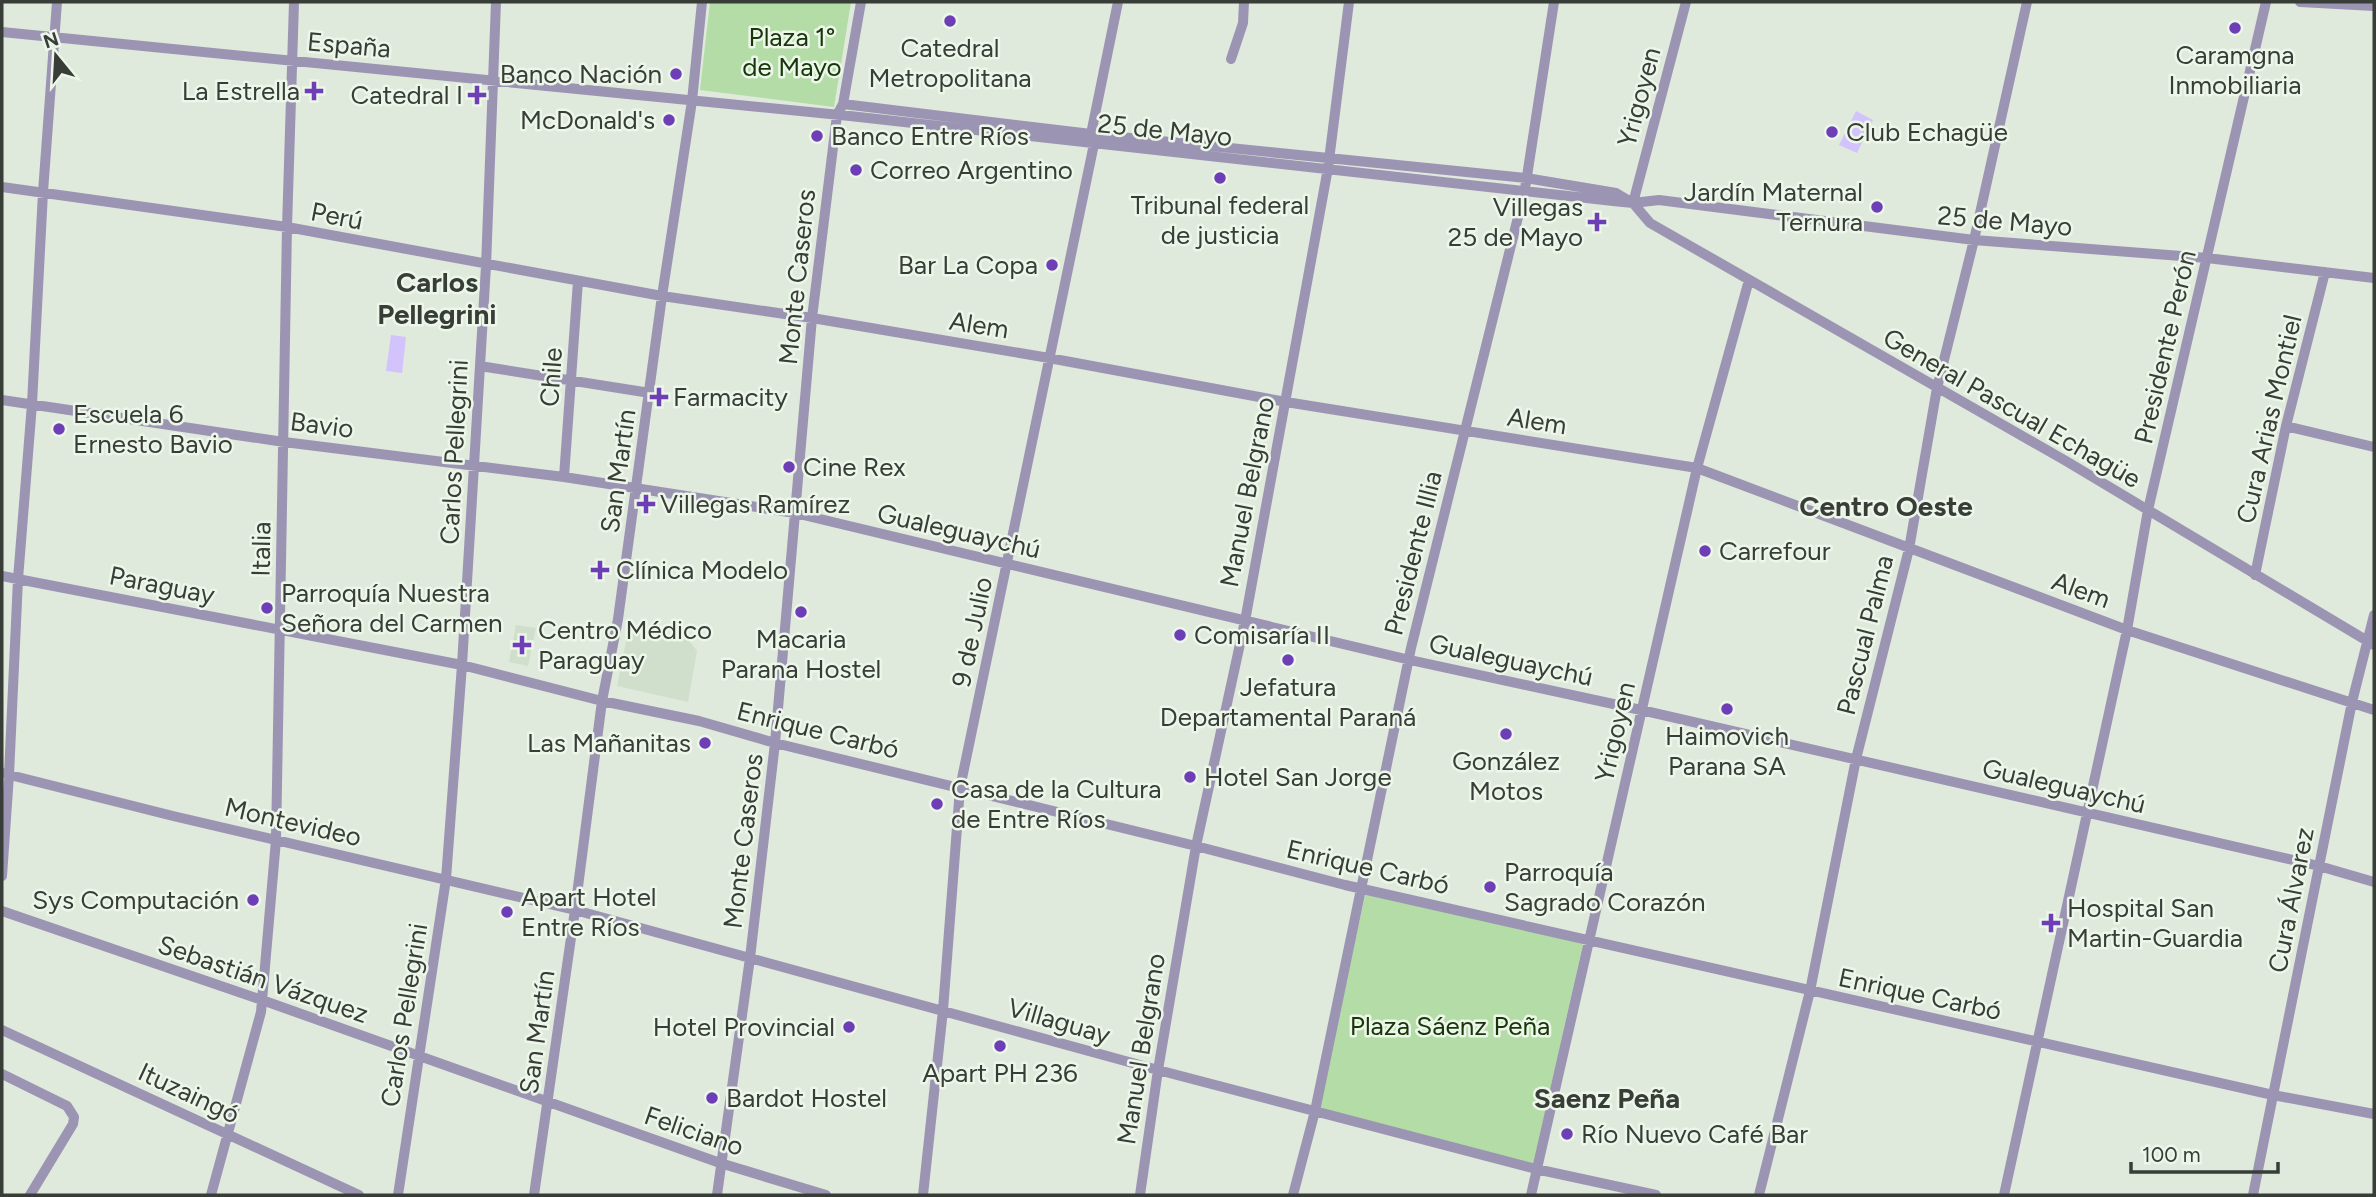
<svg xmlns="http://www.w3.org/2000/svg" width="2376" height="1197" font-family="Figtree,sans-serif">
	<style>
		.built { fill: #d0dfcb }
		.green { fill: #b4dca6 }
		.water { fill: #d3c3fd }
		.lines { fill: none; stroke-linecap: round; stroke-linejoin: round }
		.minor { stroke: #9c94b3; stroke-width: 10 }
		.poi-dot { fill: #6d3eb5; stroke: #ecf6e9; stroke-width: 2.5 }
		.labels { text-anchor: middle; stroke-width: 5; stroke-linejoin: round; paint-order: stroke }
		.park-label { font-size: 26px; fill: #173609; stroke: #ecf6e9 }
		.street-label { font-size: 26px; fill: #393d38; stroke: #ecf6e9 }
		.poi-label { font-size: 26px; fill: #393d38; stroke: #ecf6e9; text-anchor: start }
		.neighbourhood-label { font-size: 28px; font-weight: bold; fill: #393d38; stroke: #ecf6e9 }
	</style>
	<rect width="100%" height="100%" fill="#dfe9dc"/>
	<path class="built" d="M 516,625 L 536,628 L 528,666 L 509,662 Z
		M 629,627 L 687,638 L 697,651 L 688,702 L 617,686 Z"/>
	<path class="green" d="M 710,2 L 851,2 L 834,107 L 700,90 Z
		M 1367,887 L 1583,944 L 1533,1165 L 1318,1109 Z"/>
	<path class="water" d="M 1856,111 L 1873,120 L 1857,153 L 1839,145 Z
		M 391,335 L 406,337 L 402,373 L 386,371 Z"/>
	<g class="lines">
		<path class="minor" d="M 2300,2 L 2374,6
			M 2,32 L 850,116 L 1613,201 L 1633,203 L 1659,200 L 1974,240 L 2207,258 L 2374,278
			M 1231,59 L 1243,23 L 1244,2
			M 843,104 L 1091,134 L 1526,178 L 1616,193 L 1633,203 L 1650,223 L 2066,461 L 2374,645
			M 2,187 L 287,227 L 662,296 L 812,318 L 1049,358 L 1286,402 L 1697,468 L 2127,630 L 2374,710
			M 1633,203 L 1686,2
			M 480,366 L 650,393
			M 2,400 L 284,442 L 564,477 L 795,513 L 1410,660 L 1641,710 L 2319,866 L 2374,882
			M 2286,426 L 2374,447
			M 564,477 L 578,281
			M 2255,575 L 2286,426 L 2325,272
			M 2,576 L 462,665 L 602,701 L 699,721 L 775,743 L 1196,846 L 1345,885 L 2273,1095 L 2374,1114
			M 2,773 L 173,816 L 575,910 L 1158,1070 L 1536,1169 L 1656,1195
			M 2,876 L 9,775 L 18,579 L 32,404 L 43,192 L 57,2
			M 2,911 L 262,1000 L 720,1163 L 826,1195
			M 2,1030 L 359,1195
			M 2,1074 L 67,1106 L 74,1117 L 73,1124 L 30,1195
			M 211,1195 L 261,1012 L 276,840 L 287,227 L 294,2
			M 398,1195 L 446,879 L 462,665 L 486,266 L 496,2
			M 534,1195 L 575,910 L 602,701 L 618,619 L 662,296 L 692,101 L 702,2
			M 717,1195 L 750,958 L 775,743 L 812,318 L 837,115 L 843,104 L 861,2
			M 923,1195 L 943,1010 L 960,788 L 1094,144 L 1091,134 L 1118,2
			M 1140,1195 L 1158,1070 L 1196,846 L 1245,621 L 1328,168 L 1349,2
			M 1293,1195 L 1315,1111 L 1411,648 L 1525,189 L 1554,2
			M 1531,1195 L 1697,468 L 1749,280
			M 1759,1195 L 1810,991 L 1856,759 L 1909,549 L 1937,388 L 1974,240 L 2027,2
			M 2004,1195 L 2127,630 L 2148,510 L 2266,2
			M 2253,1195 L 2352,702 L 2374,615"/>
	</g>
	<g class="poi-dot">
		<circle cx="950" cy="21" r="7"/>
		<circle cx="2235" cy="28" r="7"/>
		<circle cx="676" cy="74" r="7"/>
		<path d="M310.5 80.5h7v7h7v7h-7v7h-7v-7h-7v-7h7z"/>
		<path d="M473.5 84.5h7v7h7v7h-7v7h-7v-7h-7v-7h7z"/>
		<circle cx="669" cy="120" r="7"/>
		<circle cx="1832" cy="132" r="7"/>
		<circle cx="817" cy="136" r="7"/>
		<circle cx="856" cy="170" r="7"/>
		<circle cx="1220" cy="178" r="7"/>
		<circle cx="1877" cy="207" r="7"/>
		<path d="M1593.5 211.5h7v7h7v7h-7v7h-7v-7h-7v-7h7z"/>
		<circle cx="1052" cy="265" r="7"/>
		<path d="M655.5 386.5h7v7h7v7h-7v7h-7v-7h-7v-7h7z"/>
		<circle cx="59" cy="429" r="7"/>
		<circle cx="789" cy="467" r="7"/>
		<path d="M642.5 493.5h7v7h7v7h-7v7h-7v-7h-7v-7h7z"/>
		<circle cx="1705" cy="551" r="7"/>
		<path d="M596.5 559.5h7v7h7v7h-7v7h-7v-7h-7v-7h7z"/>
		<circle cx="267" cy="608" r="7"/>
		<circle cx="801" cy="612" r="7"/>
		<circle cx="1180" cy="635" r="7"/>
		<path d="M518.5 634.5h7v7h7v7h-7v7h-7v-7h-7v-7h7z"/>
		<circle cx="1288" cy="660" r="7"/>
		<circle cx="1727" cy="709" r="7"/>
		<circle cx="1506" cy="734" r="7"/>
		<circle cx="705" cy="743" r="7"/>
		<circle cx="1190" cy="777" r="7"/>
		<circle cx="937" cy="804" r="7"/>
		<circle cx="1490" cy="887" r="7"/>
		<circle cx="253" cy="900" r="7"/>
		<circle cx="507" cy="912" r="7"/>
		<path d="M2047.5 912.5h7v7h7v7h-7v7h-7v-7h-7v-7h7z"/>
		<circle cx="849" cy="1027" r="7"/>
		<circle cx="1000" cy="1046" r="7"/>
		<circle cx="712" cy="1098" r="7"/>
		<circle cx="1567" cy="1134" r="7"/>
	</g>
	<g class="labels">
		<g class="park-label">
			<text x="792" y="46">Plaza 1°<tspan x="792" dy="30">de Mayo</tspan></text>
			<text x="1450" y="1035">Plaza Sáenz Peña</text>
		</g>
		<g class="street-label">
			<text transform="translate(349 45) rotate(5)" y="9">España</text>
			<text transform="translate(1639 97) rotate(-75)" y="9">Yrigoyen</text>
			<text transform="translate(1165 130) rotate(6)" y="9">25 de Mayo</text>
			<text transform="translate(337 216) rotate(11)" y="9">Perú</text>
			<text transform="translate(2005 221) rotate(5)" y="9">25 de Mayo</text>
			<text transform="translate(797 277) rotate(-84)" y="9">Monte Caseros</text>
			<text transform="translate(979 325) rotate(9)" y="9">Alem</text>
			<text transform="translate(2165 347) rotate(-77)" y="9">Presidente Perón</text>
			<text transform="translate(551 377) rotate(-86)" y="9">Chile</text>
			<text transform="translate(2012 408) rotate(30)" y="9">General Pascual Echagüe</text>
			<text transform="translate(2269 419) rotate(-77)" y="9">Cura Arias Montiel</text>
			<text transform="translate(1537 421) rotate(9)" y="9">Alem</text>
			<text transform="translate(322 425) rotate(7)" y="9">Bavio</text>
			<text transform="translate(454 452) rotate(-87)" y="9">Carlos Pellegrini</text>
			<text transform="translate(618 471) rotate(-82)" y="9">San Martín</text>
			<text transform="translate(1247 492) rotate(-79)" y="9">Manuel Belgrano</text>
			<text transform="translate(959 531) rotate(13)" y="9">Gualeguaychú</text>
			<text transform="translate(261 549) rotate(-89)" y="9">Italia</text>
			<text transform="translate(1413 553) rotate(-76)" y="9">Presidente Illia</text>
			<text transform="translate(162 585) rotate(11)" y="9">Paraguay</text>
			<text transform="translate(2081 590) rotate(20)" y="9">Alem</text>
			<text transform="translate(972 632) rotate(-78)" y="9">9 de Julio</text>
			<text transform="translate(1865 635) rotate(-76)" y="9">Pascual Palma</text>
			<text transform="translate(1511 660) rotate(12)" y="9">Gualeguaychú</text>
			<text transform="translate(818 730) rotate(14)" y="9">Enrique Carbó</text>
			<text transform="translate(1615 732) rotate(-77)" y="9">Yrigoyen</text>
			<text transform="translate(2064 786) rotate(13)" y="9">Gualeguaychú</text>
			<text transform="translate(293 822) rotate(13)" y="9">Montevideo</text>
			<text transform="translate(743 841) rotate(-83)" y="9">Monte Caseros</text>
			<text transform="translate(1368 867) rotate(13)" y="9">Enrique Carbó</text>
			<text transform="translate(2291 900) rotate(-79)" y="9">Cura Álvarez</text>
			<text transform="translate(263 979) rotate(19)" y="9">Sebastián Vázquez</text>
			<text transform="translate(1920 994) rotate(12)" y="9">Enrique Carbó</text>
			<text transform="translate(404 1015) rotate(-81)" y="9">Carlos Pellegrini</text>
			<text transform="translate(1059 1021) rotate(16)" y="9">Villaguay</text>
			<text transform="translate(537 1032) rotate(-82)" y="9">San Martín</text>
			<text transform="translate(1141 1049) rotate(-81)" y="9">Manuel Belgrano</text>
			<text transform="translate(189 1093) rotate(25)" y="9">Ituzaingó</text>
			<text transform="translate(694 1131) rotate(19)" y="9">Feliciano</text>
		</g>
		<g class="poi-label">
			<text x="950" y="57" text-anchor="middle">Catedral<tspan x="950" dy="30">Metropolitana</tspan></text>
			<text x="2235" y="64" text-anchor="middle">Caramgna<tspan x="2235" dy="30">Inmobiliaria</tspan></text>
			<text x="662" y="83" text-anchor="end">Banco Nación</text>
			<text x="300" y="100" text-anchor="end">La Estrella</text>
			<text x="463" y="104" text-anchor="end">Catedral I</text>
			<text x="655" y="129" text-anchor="end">McDonald's</text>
			<text x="1846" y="141">Club Echagüe</text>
			<text x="831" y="145">Banco Entre Ríos</text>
			<text x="870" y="179">Correo Argentino</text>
			<text x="1863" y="201" text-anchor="end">Jardín Maternal<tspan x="1863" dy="30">Ternura</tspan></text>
			<text x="1220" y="214" text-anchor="middle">Tribunal federal<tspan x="1220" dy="30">de justicia</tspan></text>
			<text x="1583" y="216" text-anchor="end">Villegas<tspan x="1583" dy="30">25 de Mayo</tspan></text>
			<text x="1038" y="274" text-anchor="end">Bar La Copa</text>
			<text x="673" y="406">Farmacity</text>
			<text x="73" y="423">Escuela 6<tspan x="73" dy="30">Ernesto Bavio</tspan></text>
			<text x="803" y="476">Cine Rex</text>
			<text x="660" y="513">Villegas Ramírez</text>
			<text x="1719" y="560">Carrefour</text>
			<text x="616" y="579">Clínica Modelo</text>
			<text x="281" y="602">Parroquía Nuestra<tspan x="281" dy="30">Señora del Carmen</tspan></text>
			<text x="538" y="639">Centro Médico<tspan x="538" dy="30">Paraguay</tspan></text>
			<text x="1194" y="644">Comisaría II</text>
			<text x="801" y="648" text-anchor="middle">Macaria<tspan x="801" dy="30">Parana Hostel</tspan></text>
			<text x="1288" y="696" text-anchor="middle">Jefatura<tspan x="1288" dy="30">Departamental Paraná</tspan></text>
			<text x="1727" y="745" text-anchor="middle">Haimovich<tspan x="1727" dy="30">Parana SA</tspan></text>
			<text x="691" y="752" text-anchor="end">Las Mañanitas</text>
			<text x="1506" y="770" text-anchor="middle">González<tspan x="1506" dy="30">Motos</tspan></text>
			<text x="1204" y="786">Hotel San Jorge</text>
			<text x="951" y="798">Casa de la Cultura<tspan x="951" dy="30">de Entre Ríos</tspan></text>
			<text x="1504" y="881">Parroquía<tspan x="1504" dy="30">Sagrado Corazón</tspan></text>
			<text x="521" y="906">Apart Hotel<tspan x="521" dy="30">Entre Ríos</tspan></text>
			<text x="239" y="909" text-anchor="end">Sys Computación</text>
			<text x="2067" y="917">Hospital San<tspan x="2067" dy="30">Martin-Guardia</tspan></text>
			<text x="835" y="1036" text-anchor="end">Hotel Provincial</text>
			<text x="1000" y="1082" text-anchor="middle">Apart PH 236</text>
			<text x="726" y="1107">Bardot Hostel</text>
			<text x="1581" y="1143">Río Nuevo Café Bar</text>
		</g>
		<g class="neighbourhood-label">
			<text x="437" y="292">Carlos<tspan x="437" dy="32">Pellegrini</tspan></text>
			<text x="1886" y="516">Centro Oeste</text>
			<text x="1607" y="1108">Saenz Peña</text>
		</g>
	</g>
	<rect width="2376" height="1197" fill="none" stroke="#393d38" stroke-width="7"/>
	<g transform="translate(56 56) rotate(342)" stroke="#ecf6e9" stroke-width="5" paint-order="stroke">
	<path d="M0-5L12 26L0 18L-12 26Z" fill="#393d38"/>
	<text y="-10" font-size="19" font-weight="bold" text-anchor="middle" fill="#393d38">N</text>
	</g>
	<path d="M2131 1162v10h147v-10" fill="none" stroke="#393d38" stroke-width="3.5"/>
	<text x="2142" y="1162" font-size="21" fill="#393d38" stroke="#ecf6e9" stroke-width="5" paint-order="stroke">100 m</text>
</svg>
